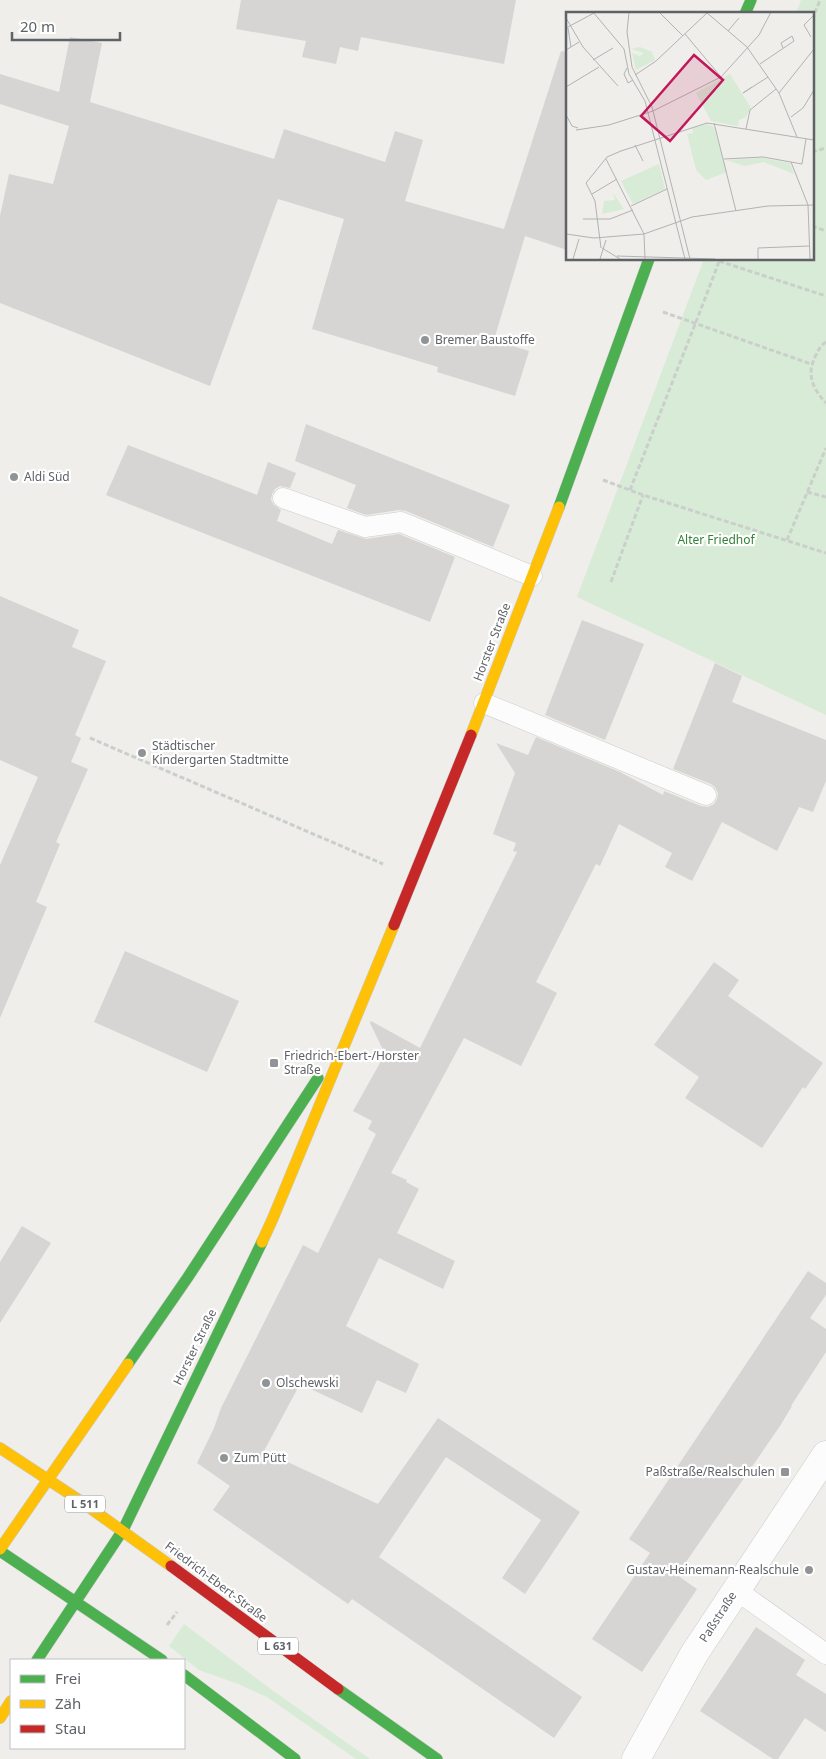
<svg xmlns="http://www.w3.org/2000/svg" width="826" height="1759" font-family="'Noto Sans',sans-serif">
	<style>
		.green { fill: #d8ebd6 }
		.building { fill: #d6d5d3 }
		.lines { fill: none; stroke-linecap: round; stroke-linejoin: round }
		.lane-casing { stroke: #cbcccc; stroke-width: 21 }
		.street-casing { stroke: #cbcccc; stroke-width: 29 }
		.fast-casing { stroke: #cacacb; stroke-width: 12 }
		.slow-casing { stroke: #cacacb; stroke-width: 12 }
		.jam-casing { stroke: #cacacb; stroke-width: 12 }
		.path { stroke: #cacfcc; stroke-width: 3; stroke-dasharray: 5 2.5; stroke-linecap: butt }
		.lane { stroke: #fdfcfc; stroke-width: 20 }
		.street { stroke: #fdfcfc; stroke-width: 28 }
		.fast { stroke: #4caf50; stroke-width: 11 }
		.slow { stroke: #ffc107; stroke-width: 11 }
		.jam { stroke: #c62828; stroke-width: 11 }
		.poi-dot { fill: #919496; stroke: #fff; stroke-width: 2 }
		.labels { text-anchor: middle; stroke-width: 4.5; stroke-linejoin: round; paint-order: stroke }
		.shield { fill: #fff; stroke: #8f9295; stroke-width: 1 }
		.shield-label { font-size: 11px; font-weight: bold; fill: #5f6368 }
		.poi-label { font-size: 12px; fill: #5f6368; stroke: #fff; text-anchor: start }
		.park-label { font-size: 12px; fill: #348238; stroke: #fff }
		.street-label { font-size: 12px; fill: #5f6368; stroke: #fff }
		.inset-road { fill: none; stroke: #b1b2b2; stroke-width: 1 }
		.view { fill: #c2185b; fill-opacity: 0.15; stroke: #c2185b; stroke-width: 2.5 }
		.inset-edge { fill: none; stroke: #5f6368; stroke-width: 2.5 }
	</style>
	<rect width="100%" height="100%" fill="#efeeea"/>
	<path class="green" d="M 801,0 L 826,0 L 826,715 L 577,597 L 704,259 L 812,259 L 812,14 L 796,14 Z
		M 184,1624 L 272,1690 L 370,1759 L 356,1759 L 267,1697 L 238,1684 L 199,1670 L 169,1646 Z"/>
	<path class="building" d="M 241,0 L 516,0 L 504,64 L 361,37 L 358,51 L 340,47 L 336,64 L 302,57 L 306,41 L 236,29 Z
		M 70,37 L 102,43 L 90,102 L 274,159 L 284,129 L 385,162 L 395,131 L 423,140 L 405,201 L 504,229 L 561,51 L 567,52 L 567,250 L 525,236 L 494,340 L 529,351 L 515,396 L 437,372 L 438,367 L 312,329 L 344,219 L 278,199 L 210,386 L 0,303 L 0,216 L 9,174 L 53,184 L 69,126 L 0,104 L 0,74 L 59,92 Z
		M 306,424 L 510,505 L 493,547 L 406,511 L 399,510 L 366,515 L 347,508 L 356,485 L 295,461 Z
		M 128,445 L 257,495 L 268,462 L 296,473 L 290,488 L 280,486 L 275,489 L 272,494 L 271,500 L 274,505 L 281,510 L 277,521 L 332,544 L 338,530 L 366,539 L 399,534 L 455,557 L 430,622 L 106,495 Z
		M 0,596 L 79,630 L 72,647 L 106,661 L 75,735 L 81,738 L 71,762 L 88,769 L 56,842 L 60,844 L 36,902 L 47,907 L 0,1018 L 0,865 L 38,777 L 0,760 Z
		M 582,620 L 644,644 L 605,740 L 545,715 Z
		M 715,663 L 742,676 L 732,702 L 826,740 L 826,781 L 813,812 L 799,807 L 777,851 L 722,822 L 692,881 L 665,867 L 672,853 L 619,824 L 600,866 L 596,864 L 536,982 L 557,993 L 521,1066 L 464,1038 L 391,1173 L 407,1180 L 406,1182 L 419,1189 L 397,1233 L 455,1261 L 443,1289 L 379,1258 L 346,1326 L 419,1364 L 406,1393 L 377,1380 L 362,1413 L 300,1384 L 264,1451 L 378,1504 L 438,1418 L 580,1512 L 525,1594 L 502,1578 L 541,1520 L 446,1457 L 379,1557 L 582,1697 L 554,1738 L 352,1599 L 348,1604 L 213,1510 L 230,1486 L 197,1463 L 214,1428 L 221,1408 L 303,1245 L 318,1253 L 376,1134 L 368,1129 L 372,1121 L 353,1111 L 385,1054 L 370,1023 L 371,1021 L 420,1048 L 517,852 L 513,851 L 516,843 L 493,834 L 515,773 L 496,743 L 528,755 L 536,737 L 620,772 L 663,795 L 664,791 L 701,806 L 708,807 L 714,804 L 717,799 L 718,793 L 715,787 L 711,784 L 673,769 Z
		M 125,951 L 239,1001 L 207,1072 L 94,1022 Z
		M 714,962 L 739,980 L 728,996 L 823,1063 L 805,1089 L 803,1087 L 762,1148 L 685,1098 L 699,1077 L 654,1045 Z
		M 22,1226 L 51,1243 L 0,1323 L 0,1262 Z
		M 808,1271 L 826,1283 L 826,1295 L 810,1318 L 826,1329 L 826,1352 L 791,1406 L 792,1406 L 780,1426 L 677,1575 L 697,1589 L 642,1672 L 592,1639 L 650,1553 L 629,1539 Z
		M 756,1627 L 805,1660 L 796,1675 L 826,1694 L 826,1732 L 805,1718 L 778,1759 L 773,1759 L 700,1711 Z"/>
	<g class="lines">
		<defs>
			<path id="lane" d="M 283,498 L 365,527 L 401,522 L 532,576
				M 484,703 L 706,795
				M 736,1590 L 826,1654"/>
			<path id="street" d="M 636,1759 L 694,1654 L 826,1455"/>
			<path id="fast" d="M 745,14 L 751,0
				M 559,507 L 649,259
				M 128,1364 L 188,1277 L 318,1078
				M 0,1551 L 162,1660
				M 37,1660 L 123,1530 L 262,1242
				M 184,1675 L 295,1759
				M 338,1689 L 437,1759"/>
			<path id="slow" d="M 471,735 L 559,507
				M 262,1242 L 273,1218 L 394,925
				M 0,1448 L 79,1500 L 171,1566
				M 0,1549 L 128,1364
				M 0,1718 L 11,1701"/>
			<path id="jam" d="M 394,925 L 471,735
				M 171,1566 L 338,1689"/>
		</defs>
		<use href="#lane" class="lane-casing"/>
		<use href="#street" class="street-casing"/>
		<use href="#fast" class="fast-casing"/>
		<use href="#slow" class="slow-casing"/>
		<use href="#jam" class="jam-casing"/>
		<path class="path" d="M 812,20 L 820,0
			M 812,152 L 826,148
			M 812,226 L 826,231
			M 719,261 L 826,296
			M 663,312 L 811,364
			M 826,342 C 820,346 819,349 816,355 C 806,374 812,388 826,403
			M 603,480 L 643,495 L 826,553
			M 630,490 C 660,413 691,336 720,259
			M 807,492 L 826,497
			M 787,540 L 826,448
			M 611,582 L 643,495
			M 90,738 L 383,864
			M 167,1625 L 177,1612"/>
		<use href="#lane" class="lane"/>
		<use href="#street" class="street"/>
		<use href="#fast" class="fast"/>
		<use href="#slow" class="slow"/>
		<use href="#jam" class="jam"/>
	</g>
	<g class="poi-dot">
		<circle cx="425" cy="340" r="5"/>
		<circle cx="14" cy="477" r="5"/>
		<circle cx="142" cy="753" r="5"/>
		<rect x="269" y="1058" width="10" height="10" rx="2.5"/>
		<circle cx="266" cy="1383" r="5"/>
		<circle cx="224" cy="1458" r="5"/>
		<rect x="780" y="1467" width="10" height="10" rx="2.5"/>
		<circle cx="809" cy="1570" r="5"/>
	</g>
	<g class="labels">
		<g class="shield">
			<rect x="65" y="1495.5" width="40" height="17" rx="4"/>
			<rect x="258" y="1637.5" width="40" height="17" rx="4"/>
		</g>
		<g class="shield-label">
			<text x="85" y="1508">L 511</text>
			<text x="278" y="1650">L 631</text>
		</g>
		<g class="poi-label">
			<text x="435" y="344">Bremer Baustoffe</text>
			<text x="24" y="481">Aldi Süd</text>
			<text x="152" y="750">Städtischer<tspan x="152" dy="14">Kindergarten Stadtmitte</tspan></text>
			<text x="284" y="1060">Friedrich-Ebert-/Horster<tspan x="284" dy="14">Straße</tspan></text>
			<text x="276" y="1387">Olschewski</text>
			<text x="234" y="1462">Zum Pütt</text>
			<text x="775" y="1476" text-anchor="end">Paßstraße/Realschulen</text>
			<text x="799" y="1574" text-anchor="end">Gustav-Heinemann-Realschule</text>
		</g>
		<g class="park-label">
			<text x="716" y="544">Alter Friedhof</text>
		</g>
		<g class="street-label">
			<text transform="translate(492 642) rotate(-69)" y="4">Horster Straße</text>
			<text transform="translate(195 1347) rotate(-64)" y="4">Horster Straße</text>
			<text transform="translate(216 1582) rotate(37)" y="4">Friedrich-Ebert-Straße</text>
			<text transform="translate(718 1617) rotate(-57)" y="4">Paßstraße</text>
		</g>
	</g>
	<g transform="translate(566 12)">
		<rect width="248" height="248" fill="#efeeea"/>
		<path d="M 74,35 L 86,40 L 89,48 L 70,58 L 66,41 L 74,44 L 78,41 L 65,37 ZM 164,62 L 185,96 L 180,105 L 173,108 L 172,114 L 145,109 L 130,81 ZM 141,112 L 148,115 L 161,160 L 140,168 L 130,158 L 121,122 L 127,121 L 126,116 ZM 196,146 L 224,151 L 228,162 L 198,150 L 179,154 L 160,148 ZM 93,152 L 99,177 L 67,192 L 55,169 ZM 47,181 L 58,197 L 36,202 L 38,189 L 49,188 Z" fill="#d8ebd6"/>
		<path class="inset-road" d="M 27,0 L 58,37 L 63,62 L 79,89 L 119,247M 63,0 L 61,20 L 66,55 L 86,95 L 124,247M 93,0 L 117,24M 140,0 L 181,35 L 213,81 L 231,125M 0,6 L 17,35 L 52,74M 0,16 L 28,1M 2,16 L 5,35M 162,19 L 173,6M 119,22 L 155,65M 245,25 L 238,13 L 248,3M 0,38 L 13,30M 27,48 L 47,36M 194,52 L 228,29 L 226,24 L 215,31 L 217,36M 61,56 L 58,62 L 62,71 L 67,68M 69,63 L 90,49 L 142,0M 0,75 L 33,55M 186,75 L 177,81 L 202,65M 213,81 L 248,37M 0,103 L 6,114 L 12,116M 225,105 L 237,96 L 248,78M 148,111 L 170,199M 180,117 L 184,98 L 210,77M 10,118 L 43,113 L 87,99 L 155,65 L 193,23 L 205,0M 69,133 L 77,149M 40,147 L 78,222 L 79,247M 158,147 L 197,145 L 236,152 L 240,127M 225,150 L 242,193 L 244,247M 26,182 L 51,167M 65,194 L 101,177M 17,207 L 44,207 L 67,198M 0,222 L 28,226 L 78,222 L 126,205 L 202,194 L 248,193M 35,236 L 29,189 L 20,171 L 41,145 L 55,139 L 141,111 L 248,128M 36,236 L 54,247M 51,244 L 149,247M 7,247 L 13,227M 34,247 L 40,228M 192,247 L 192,236 L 243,234"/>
		<path class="view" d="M 128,43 L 157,68 L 104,129 L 75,104 Z"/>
		<rect width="248" height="248" class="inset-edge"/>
	</g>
	<rect x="10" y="1659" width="175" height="90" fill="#ffffff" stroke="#bfc1c3"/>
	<rect x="20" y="1675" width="25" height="8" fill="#4caf50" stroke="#bfc1c3"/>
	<text x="55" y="1684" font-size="15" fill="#5f6368">Frei</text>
	<rect x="20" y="1700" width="25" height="8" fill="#ffc107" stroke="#bfc1c3"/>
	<text x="55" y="1709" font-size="15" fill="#5f6368">Zäh</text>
	<rect x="20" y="1725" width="25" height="8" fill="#c62828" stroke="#bfc1c3"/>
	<text x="55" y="1734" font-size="15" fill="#5f6368">Stau</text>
	<path d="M12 32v8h108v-8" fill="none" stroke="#5f6368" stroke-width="2.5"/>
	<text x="20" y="32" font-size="15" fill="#5f6368" stroke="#ffffff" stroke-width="4" paint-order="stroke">20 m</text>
</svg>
